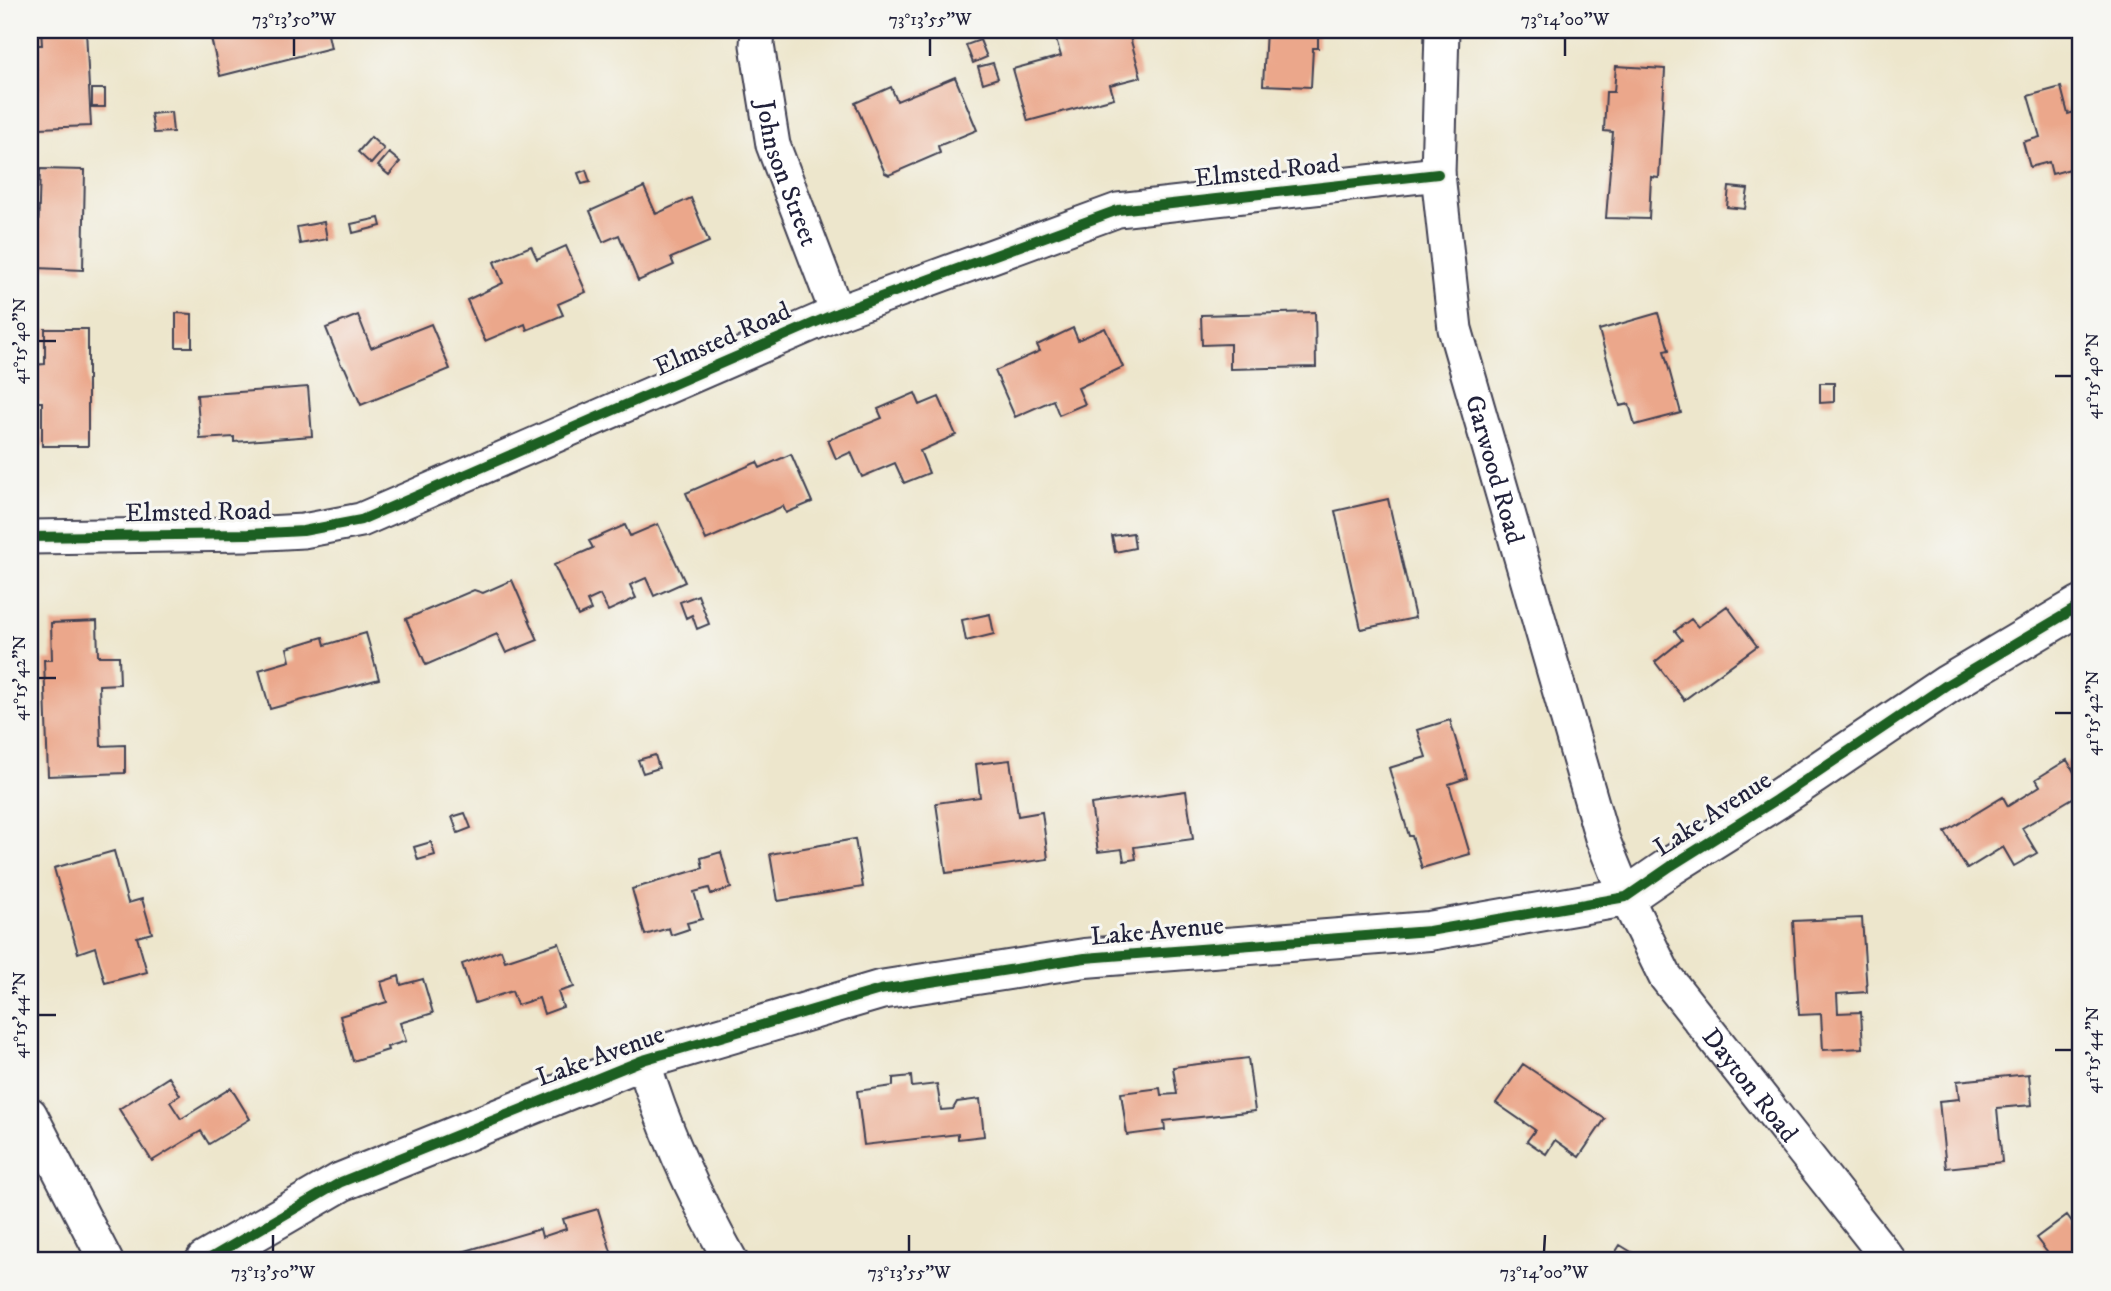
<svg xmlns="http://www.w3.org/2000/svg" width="2111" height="1291" font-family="'IM FELL DW Pica',serif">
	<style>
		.building { fill: #eba78b }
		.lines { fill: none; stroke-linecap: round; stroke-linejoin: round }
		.minor-casing { stroke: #403f51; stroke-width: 37 }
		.tertiary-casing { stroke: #403f51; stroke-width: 42 }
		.minor { stroke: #fff; stroke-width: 33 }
		.tertiary { stroke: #fff; stroke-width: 38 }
		.cycleway-casing { stroke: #f6f6f2; stroke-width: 15 }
		.cycleway { stroke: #1b5e20; stroke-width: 10 }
		.ticks { fill: none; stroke: #22223b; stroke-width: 2.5 }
		.labels { text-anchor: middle; stroke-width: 6; stroke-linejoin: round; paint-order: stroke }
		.street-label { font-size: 26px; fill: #22223b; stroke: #f6f6f2 }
		.neatline { fill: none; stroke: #22223b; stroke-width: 2.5 }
		.ticks-label { font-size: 18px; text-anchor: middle; fill: #22223b }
	</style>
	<rect width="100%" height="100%" fill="#f6f6f2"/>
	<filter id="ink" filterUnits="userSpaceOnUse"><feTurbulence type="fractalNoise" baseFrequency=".0143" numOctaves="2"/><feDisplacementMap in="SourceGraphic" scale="14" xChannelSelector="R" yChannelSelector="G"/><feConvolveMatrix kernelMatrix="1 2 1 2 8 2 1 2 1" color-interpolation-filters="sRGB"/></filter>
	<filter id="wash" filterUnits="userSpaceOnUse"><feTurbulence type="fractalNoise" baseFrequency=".00686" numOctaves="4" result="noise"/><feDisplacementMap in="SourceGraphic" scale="28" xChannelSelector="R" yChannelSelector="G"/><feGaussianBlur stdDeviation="1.57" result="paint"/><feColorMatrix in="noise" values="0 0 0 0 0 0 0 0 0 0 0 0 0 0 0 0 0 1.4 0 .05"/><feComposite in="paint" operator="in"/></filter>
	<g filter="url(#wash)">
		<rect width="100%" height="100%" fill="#ede6cc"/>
		<g id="blocks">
			<path class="building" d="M 41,30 L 86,30 L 91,126 L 39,128 L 35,45 L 42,45 Z
				M 209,30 L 327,30 L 331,48 L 220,76 Z
				M 1090,30 L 1128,30 L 1141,77 L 1110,85 L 1114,98 L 1028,121 L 1013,69 L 1061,56 L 1056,40 Z
				M 1266,30 L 1318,30 L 1318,48 L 1313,48 L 1311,87 L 1263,85 Z
				M 980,40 L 987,57 L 973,63 L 966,45 Z
				M 993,63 L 998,78 L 983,83 L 978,67 Z
				M 1616,66 L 1665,69 L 1659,178 L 1651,177 L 1649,219 L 1606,218 L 1613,132 L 1604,131 L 1606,92 L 1614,92 Z
				M 955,77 L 977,130 L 938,146 L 940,153 L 889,175 L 885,173 L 855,103 L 891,87 L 897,101 Z
				M 2061,87 L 2068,114 L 2081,110 L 2081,166 L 2052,174 L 2049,162 L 2030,167 L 2023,142 L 2040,137 L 2028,96 Z
				M 92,89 L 105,89 L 105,107 L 92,107 Z
				M 171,112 L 173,132 L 154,133 L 151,114 Z
				M 371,137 L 384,149 L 371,164 L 358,152 Z
				M 389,153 L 400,162 L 389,175 L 378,166 Z
				M 40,169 L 85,170 L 83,270 L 37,268 Z
				M 586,170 L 590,182 L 582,184 L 578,173 Z
				M 644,187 L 656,214 L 691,198 L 709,242 L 671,258 L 674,265 L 638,281 L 619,235 L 603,242 L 590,211 Z
				M 1729,187 L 1748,189 L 1745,209 L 1727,207 Z
				M 379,218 L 381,226 L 353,233 L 351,224 Z
				M 324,222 L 327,239 L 300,244 L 297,227 Z
				M 531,246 L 537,259 L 566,246 L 586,292 L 558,304 L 563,315 L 527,330 L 525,324 L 485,341 L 467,300 L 503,283 L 494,262 Z
				M 1315,312 L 1316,367 L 1230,369 L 1230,344 L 1202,345 L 1201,315 Z
				M 176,313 L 192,314 L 192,347 L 176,347 Z
				M 1658,313 L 1669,350 L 1664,351 L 1681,413 L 1635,425 L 1629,404 L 1620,406 L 1599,330 Z
				M 358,315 L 371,348 L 431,324 L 450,369 L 361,405 L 345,368 L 341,365 L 326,328 Z
				M 1073,328 L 1078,340 L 1105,328 L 1123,367 L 1078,388 L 1085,404 L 1059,415 L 1053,400 L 1015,417 L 995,371 L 1040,351 L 1037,345 Z
				M 45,329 L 88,329 L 88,446 L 42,446 L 42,402 L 34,402 L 33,365 L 45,364 Z
				M 1820,383 L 1834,383 L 1834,402 L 1820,403 Z
				M 308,387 L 312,436 L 234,442 L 234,437 L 200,439 L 197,395 Z
				M 915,393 L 920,405 L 939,397 L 956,435 L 920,451 L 929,473 L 904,483 L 895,463 L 862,477 L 851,452 L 836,459 L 828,440 L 882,418 L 878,409 Z
				M 791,454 L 812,502 L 786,513 L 783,506 L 706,540 L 686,493 L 757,462 L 760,468 Z
				M 1388,499 L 1415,618 L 1361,629 L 1335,511 Z
				M 658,524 L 685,582 L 654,596 L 646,578 L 630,585 L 636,598 L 608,611 L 600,595 L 587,601 L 591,610 L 578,616 L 554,565 L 593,548 L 589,541 L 625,525 L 630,536 Z
				M 1133,533 L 1135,548 L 1115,552 L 1112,536 Z
				M 512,580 L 538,640 L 506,653 L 497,634 L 426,665 L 406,619 L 474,590 L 483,593 Z
				M 698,595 L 709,624 L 697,629 L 692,615 L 686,618 L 680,602 Z
				M 1727,606 L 1757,646 L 1684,700 L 1655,662 L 1682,640 L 1675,631 L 1691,619 L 1698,627 Z
				M 990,614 L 994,634 L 966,641 L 962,620 Z
				M 97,621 L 98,656 L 119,656 L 120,684 L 99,685 L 101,746 L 125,745 L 125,773 L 48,776 L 44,660 L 52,660 L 51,623 Z
				M 366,633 L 379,679 L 270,709 L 259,670 L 290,661 L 287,648 L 323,637 L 325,645 Z
				M 1450,720 L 1467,778 L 1449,784 L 1470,854 L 1422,868 L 1412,836 L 1409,836 L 1389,768 L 1426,757 L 1417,730 Z
				M 655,755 L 659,768 L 643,773 L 638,760 Z
				M 1010,760 L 1018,816 L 1042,812 L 1048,859 L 946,873 L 936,803 L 980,797 L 976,764 Z
				M 2067,760 L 2081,784 L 2081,793 L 2022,828 L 2037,853 L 2014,866 L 2003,847 L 1967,869 L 1945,832 L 2003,797 L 2008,806 L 2040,786 L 2036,779 Z
				M 1186,791 L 1193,839 L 1134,847 L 1136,859 L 1124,861 L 1122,849 L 1098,852 L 1091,804 Z
				M 465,813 L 471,828 L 458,833 L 452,817 Z
				M 855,839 L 863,887 L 778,901 L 770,854 Z
				M 431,842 L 435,855 L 418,860 L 414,847 Z
				M 114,851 L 128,903 L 142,899 L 152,933 L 137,937 L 147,972 L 105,983 L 95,947 L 78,953 L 54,868 Z
				M 721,852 L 731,888 L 711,894 L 709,888 L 694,892 L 702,919 L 687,923 L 689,929 L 671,935 L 669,928 L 645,935 L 632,889 L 703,868 L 701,858 Z
				M 1862,918 L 1867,992 L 1837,994 L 1838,1013 L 1861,1012 L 1863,1048 L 1823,1050 L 1821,1014 L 1799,1015 L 1793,921 Z
				M 559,943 L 574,987 L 558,992 L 563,1007 L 544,1014 L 539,998 L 517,1005 L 512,991 L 475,1003 L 462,964 L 501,950 L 505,961 Z
				M 399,976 L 401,985 L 423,979 L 433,1013 L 400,1023 L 406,1041 L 387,1047 L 388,1050 L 353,1061 L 340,1016 L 387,1002 L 381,982 Z
				M 1248,1058 L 1255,1111 L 1164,1121 L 1165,1130 L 1127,1135 L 1121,1093 L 1160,1088 L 1161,1095 L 1177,1094 L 1173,1067 Z
				M 1523,1064 L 1605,1119 L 1579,1157 L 1555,1140 L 1546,1154 L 1527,1141 L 1535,1130 L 1496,1103 Z
				M 2029,1074 L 2032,1105 L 1997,1108 L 2002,1162 L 1946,1168 L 1939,1101 L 1959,1099 L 1957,1081 Z
				M 911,1076 L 912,1087 L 937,1084 L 941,1110 L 953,1109 L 957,1102 L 980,1099 L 984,1136 L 958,1139 L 958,1134 L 864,1145 L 857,1091 L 893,1086 L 893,1078 Z
				M 169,1077 L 180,1095 L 170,1102 L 181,1119 L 231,1088 L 250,1119 L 209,1144 L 201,1131 L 152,1161 L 119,1109 Z
				M 598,1209 L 612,1255 L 590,1261 L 464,1261 L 462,1252 L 540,1229 L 542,1237 L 566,1229 L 563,1219 Z
				M 2067,1215 L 2081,1234 L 2081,1261 L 2054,1261 L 2036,1238 Z
				M 1620,1245 L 1638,1256 L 1635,1261 L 1610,1261 Z"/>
		</g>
	</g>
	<g filter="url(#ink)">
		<use href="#blocks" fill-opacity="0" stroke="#403f51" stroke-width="2"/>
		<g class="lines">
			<defs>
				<g id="minor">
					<path id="s1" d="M 758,30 L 757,45 L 773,145 L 837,313"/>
					<path id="s2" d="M 1442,30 L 1438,174 L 1455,329 L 1602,838 L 1626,897 L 1665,976 L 1890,1261"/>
					<path d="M 30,537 L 248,534 L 303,531 L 361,520 L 837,313 L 1118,210 L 1438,174"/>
					<path d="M 643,1060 C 664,1131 695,1197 731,1261"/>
					<path d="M 30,1114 L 106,1261"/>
				</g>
				<path id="tertiary" d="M 205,1261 L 341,1182 L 643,1060 L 880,990 L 1085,958 L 1429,931 L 1626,897 L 1671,866 L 1776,800 L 1948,684 L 2081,605"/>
			</defs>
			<use href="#minor" class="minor-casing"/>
			<use href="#tertiary" class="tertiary-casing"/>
			<use href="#minor" class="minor"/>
			<use href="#tertiary" class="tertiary"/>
			<defs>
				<path id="cycleway" d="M 30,537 L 248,534 L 303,531 L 361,520 L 837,313 L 1118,210 L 1438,174
					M 205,1261 L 341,1182 L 643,1060 L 880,990 L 1085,958 L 1429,931 L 1626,897 L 1671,866 L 1776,800 L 1948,684 L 2081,605"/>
			</defs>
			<use href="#cycleway" class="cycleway-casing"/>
			<use href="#cycleway" class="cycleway"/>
		</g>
	</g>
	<path class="ticks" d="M 294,56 L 294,38M 930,56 L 930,38M 1565,56 L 1565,38M 38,341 L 56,341M 2055,376 L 2072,376M 38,678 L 56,678M 2055,713 L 2072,713M 38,1015 L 56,1015M 2055,1050 L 2072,1050M 273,1252 L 273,1235M 909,1252 L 909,1235M 1544,1252 L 1545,1235"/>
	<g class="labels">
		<g class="street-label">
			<text transform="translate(1267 170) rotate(-6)" y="9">Elmsted Road</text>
			<text dy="9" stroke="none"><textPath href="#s1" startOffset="147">Johnson Street</textPath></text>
			<text transform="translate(722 338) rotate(-24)" y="9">Elmsted Road</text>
			<text dy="9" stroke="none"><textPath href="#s2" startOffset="446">Garwood Road</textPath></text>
			<text transform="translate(198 511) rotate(-1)" y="9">Elmsted Road</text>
			<text transform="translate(1712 813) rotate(-33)" y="9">Lake Avenue</text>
			<text transform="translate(1157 930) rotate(-5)" y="9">Lake Avenue</text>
			<text transform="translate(600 1055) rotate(-20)" y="9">Lake Avenue</text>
			<text dy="9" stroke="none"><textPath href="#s2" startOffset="1120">Dayton Road</textPath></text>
		</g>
	</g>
	<rect width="2111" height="1291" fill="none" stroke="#f6f6f2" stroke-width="77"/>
	<rect x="38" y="38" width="2034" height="1214" class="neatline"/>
	<g class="ticks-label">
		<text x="294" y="25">73°13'50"W</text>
		<text x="930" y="25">73°13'55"W</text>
		<text x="1565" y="25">73°14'00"W</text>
		<text transform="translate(19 341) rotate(-90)" y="6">41°15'40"N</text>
		<text transform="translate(2092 376) rotate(-90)" y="6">41°15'40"N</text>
		<text transform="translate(19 678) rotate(-90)" y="6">41°15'42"N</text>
		<text transform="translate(2092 713) rotate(-90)" y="6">41°15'42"N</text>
		<text transform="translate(19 1015) rotate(-90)" y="6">41°15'44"N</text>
		<text transform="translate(2092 1050) rotate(-90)" y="6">41°15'44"N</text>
		<text x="273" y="1278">73°13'50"W</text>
		<text x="909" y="1278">73°13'55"W</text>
		<text x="1544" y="1278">73°14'00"W</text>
	</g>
</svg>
